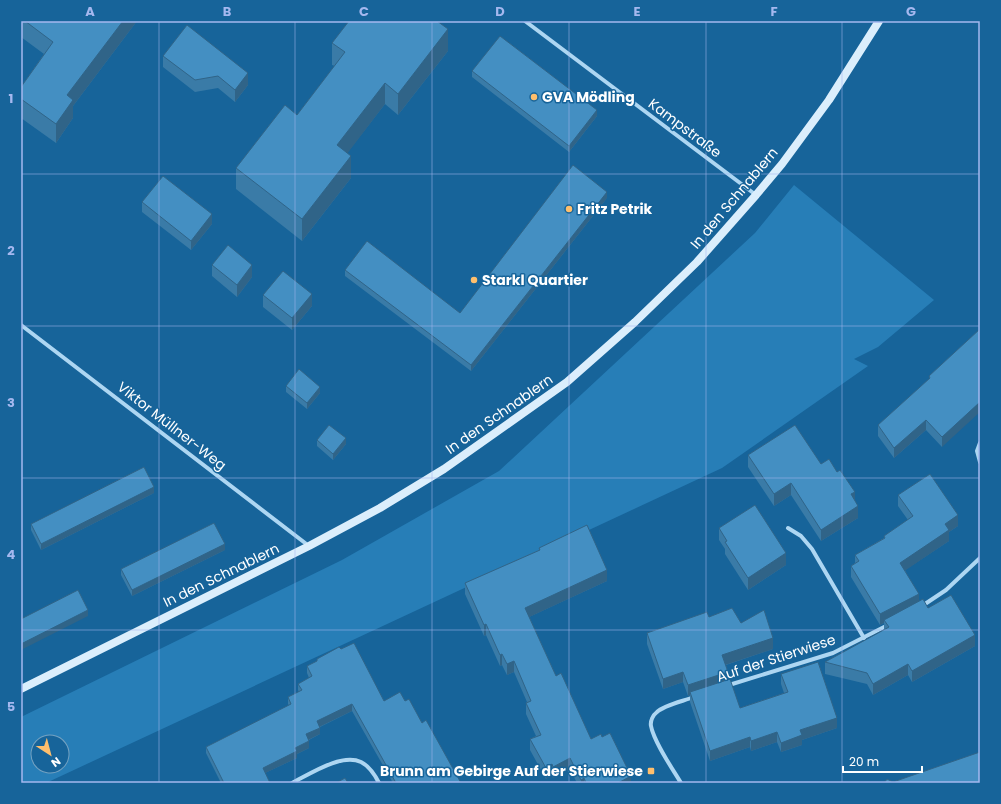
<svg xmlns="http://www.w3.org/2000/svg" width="1001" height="804" font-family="Poppins,sans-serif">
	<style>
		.green { fill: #277eb7; fill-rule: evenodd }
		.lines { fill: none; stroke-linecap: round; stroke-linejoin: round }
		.street { stroke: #add6f2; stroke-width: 4 }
		.secondary { stroke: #dbeefc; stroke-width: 8 }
		.wall { fill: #3a7ba7 }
		.shaded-wall { fill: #306488 }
		.building { fill: #448fc2; stroke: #306488 }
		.grid { fill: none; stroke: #a5b8ef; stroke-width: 1; stroke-opacity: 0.55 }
		.poi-dot { fill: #ffbf6d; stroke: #17649a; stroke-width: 1.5 }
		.labels { text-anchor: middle; stroke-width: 3; stroke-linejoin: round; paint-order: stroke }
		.poi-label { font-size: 14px; font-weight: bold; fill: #fff; stroke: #17649a; text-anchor: start }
		.street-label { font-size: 14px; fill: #fff; stroke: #17649a }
		.neatline { fill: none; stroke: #a5b8ef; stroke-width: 1.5 }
		.grid-label { font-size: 13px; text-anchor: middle; font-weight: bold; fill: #a5b8ef }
	</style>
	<rect width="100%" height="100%" fill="#17649a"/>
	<path class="green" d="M 794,185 L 934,300 L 878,347 L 854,359 L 868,366 L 722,468 L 46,783 L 21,783 L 21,717 L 342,560 L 499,471 L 755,233 ZM 38,742 L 62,742 L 62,766 L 38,766 Z"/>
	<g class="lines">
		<path class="street" d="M 525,21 L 756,195
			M 21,325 L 309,546
			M 980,443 L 977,451 L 980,462
			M 788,528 L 801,536 L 812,549 L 864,638
			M 922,606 L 946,590 L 980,558
			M 729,685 L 833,653 L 888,625
			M 292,783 C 310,774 341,753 361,762 C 369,766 375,775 379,783
			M 681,783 C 672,768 654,742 651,726 C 650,721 653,715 657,712 C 664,705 684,701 694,697"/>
		<path class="secondary" d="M 21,689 L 309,546 L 380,508 L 444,469 L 567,382 L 635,322 L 697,262 L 756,195 L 782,164 L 829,100 L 879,21"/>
	</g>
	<path class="wall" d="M 21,21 L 137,21 L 73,106 L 73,118 L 56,143 L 21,118 L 21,87 L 44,54 L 21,37 Z
		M 332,43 L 448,51 L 398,115 L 385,104 L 347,153 L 351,178 L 302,241 L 236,189 L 236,168 L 297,115 L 335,66 L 332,65 Z
		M 163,56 L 248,85 L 235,102 L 218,88 L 195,92 L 163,67 Z
		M 472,71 L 597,116 L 569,152 L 472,77 Z
		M 607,198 L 471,371 L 345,276 L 345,270 L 460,313 Z
		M 142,202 L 212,224 L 191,250 L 142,212 Z
		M 212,265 L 252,277 L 237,297 L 212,276 Z
		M 263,295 L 312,306 L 292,330 L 263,307 Z
		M 980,329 L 942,447 L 926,430 L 894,458 L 878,436 L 878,425 L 929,379 L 929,376 Z
		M 286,386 L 320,393 L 307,409 L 286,392 Z
		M 317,440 L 346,444 L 333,460 L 317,446 Z
		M 748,455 L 821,464 L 855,501 L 858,518 L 821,541 L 791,495 L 774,506 L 748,467 Z
		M 154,493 L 41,550 L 31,530 L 31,524 Z
		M 898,495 L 958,526 L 949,532 L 949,541 L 905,570 L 919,601 L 975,646 L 912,682 L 908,675 L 873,695 L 867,684 L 825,674 L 825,662 L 884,630 L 884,623 L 880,625 L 851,577 L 851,566 L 855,563 L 855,555 L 884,538 L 884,536 L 908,520 L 898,506 Z
		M 719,528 L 786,565 L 748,590 L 725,554 L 725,549 L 719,540 Z
		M 539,548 L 607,581 L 529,617 L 556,676 L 591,739 L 602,737 L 631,783 L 577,783 L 570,769 L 553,778 L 552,775 L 546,779 L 530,750 L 530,739 L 536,736 L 526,714 L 526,703 L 527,702 L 514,672 L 507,675 L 502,665 L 500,666 L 486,635 L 484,636 L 465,594 L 465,583 L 539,550 Z
		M 225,550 L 132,596 L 121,575 L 121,569 Z
		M 709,617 L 741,623 L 773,649 L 726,665 L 728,680 L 740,708 L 784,693 L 781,684 L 781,674 L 837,728 L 802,740 L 802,745 L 781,752 L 777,742 L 751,751 L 750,747 L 710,761 L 690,702 L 690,695 L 688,696 L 683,682 L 663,689 L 647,644 L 647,633 Z
		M 341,649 L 384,701 L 405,701 L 422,723 L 461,783 L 393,783 L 352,711 L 320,727 L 320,734 L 309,740 L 309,748 L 297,754 L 297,758 L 265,773 L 270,783 L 221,783 L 206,753 L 206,747 L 289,706 L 288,704 L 288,697 L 299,692 L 298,690 L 298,684 L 309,678 L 307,673 L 307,666 L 317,661 L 317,659 Z"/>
	<path class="shaded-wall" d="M 123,21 L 137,21 L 73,106 L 73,118 L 56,143 L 56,124 L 67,95 Z
		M 448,29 L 448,51 L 398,115 L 398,94 Z
		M 248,73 L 248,85 L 235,102 L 235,90 Z
		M 385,83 L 385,104 L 337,167 L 337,145 Z
		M 597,110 L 597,116 L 569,152 L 569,146 Z
		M 351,156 L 351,178 L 302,241 L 302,219 Z
		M 607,192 L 607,198 L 471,371 L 471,365 Z
		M 212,214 L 212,224 L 191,250 L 191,241 Z
		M 252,265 L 252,277 L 237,297 L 237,285 Z
		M 312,294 L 312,306 L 292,330 L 292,318 Z
		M 320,387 L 320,393 L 307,409 L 307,403 Z
		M 980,402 L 980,412 L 942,447 L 942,437 Z
		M 926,420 L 926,430 L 894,458 L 894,448 Z
		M 346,438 L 346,444 L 333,460 L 333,454 Z
		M 791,483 L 791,495 L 774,506 L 774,494 Z
		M 154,487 L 154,493 L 41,550 L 41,544 Z
		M 855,492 L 855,504 L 851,494 Z
		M 858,506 L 858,518 L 821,541 L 821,530 Z
		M 958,515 L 958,526 L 949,532 L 949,541 L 900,574 L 900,563 L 945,524 Z
		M 225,544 L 225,550 L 132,596 L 132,590 Z
		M 786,553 L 786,565 L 748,590 L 748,578 Z
		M 607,570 L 607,581 L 525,619 L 525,608 Z
		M 919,594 L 919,604 L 884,620 L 884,623 L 880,625 L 880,614 Z
		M 88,610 L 88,616 L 21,650 L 21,644 Z
		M 486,624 L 486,635 L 484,636 L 484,625 Z
		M 975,635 L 975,646 L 912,682 L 912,671 Z
		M 773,638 L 773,649 L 722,666 L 722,655 Z
		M 502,654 L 502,665 L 500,666 L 500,655 Z
		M 514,661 L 514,672 L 507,675 L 507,664 Z
		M 908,664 L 908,675 L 873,695 L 873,684 Z
		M 683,672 L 683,682 L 663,689 L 663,679 Z
		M 728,672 L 728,682 L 690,692 L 690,695 L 688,696 L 688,685 Z
		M 352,704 L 352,711 L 317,728 L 317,721 Z
		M 837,718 L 837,728 L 802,740 L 802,745 L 781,752 L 781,743 L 800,730 Z
		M 320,728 L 320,734 L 306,741 L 306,734 Z
		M 777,732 L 777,742 L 751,751 L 751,741 Z
		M 750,737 L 750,747 L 710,761 L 710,751 Z
		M 309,741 L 309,748 L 297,754 L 297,758 L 263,774 L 263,768 L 295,748 Z
		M 570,758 L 570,769 L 553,778 L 553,767 Z
		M 552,764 L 552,775 L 546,779 L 546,768 Z
		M 631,776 L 631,783 L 618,783 Z
		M 584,778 L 584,783 L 581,783 L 581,780 Z"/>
	<path class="building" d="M 25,21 L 123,21 L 67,95 L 73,100 L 56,124 L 21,99 L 21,87 L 53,42 Z
		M 349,21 L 437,21 L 448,29 L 398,94 L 385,83 L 337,145 L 351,156 L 302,219 L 236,168 L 285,105 L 297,115 L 345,52 L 332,43 Z
		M 187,25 L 248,73 L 235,90 L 218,76 L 195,80 L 163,56 Z
		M 500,36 L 597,110 L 569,146 L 472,71 Z
		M 573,165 L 607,192 L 471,365 L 345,270 L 367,241 L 460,313 Z
		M 163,176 L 212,214 L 191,241 L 142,202 Z
		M 228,245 L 252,265 L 237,285 L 212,265 Z
		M 283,271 L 312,294 L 292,318 L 263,295 Z
		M 980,329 L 980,402 L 942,437 L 926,420 L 894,448 L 878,425 L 930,378 L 929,376 Z
		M 299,369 L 320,387 L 307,403 L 286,386 Z
		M 329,425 L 346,438 L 333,454 L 317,440 Z
		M 795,425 L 821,464 L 829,459 L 837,472 L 840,470 L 855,492 L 851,494 L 858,506 L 821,530 L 791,483 L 774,494 L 748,455 Z
		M 144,467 L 154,487 L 41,544 L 31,524 Z
		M 930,474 L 958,515 L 945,524 L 949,530 L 900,563 L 919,594 L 880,614 L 851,566 L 859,561 L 855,555 L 885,538 L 884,536 L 913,516 L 898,495 Z
		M 755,505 L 786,553 L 748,578 L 725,542 L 727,541 L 719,528 Z
		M 214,523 L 225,544 L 132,590 L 121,569 Z
		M 587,525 L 607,570 L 525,608 L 556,676 L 561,673 L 591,739 L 601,734 L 602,737 L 610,733 L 631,776 L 618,783 L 586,783 L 584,778 L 581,780 L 570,758 L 553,767 L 552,764 L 546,768 L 530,739 L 541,735 L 526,703 L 531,701 L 514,661 L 507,664 L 502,654 L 500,655 L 486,624 L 484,625 L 465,583 L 540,550 L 539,548 Z
		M 78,590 L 88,610 L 21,644 L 21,619 Z
		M 951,595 L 975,635 L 912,671 L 908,664 L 873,684 L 867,673 L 825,662 L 889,627 L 884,620 L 923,599 L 928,608 Z
		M 732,608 L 741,623 L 764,610 L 773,638 L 722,655 L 728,672 L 688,685 L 683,672 L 663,679 L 647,633 L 707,612 L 709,617 Z
		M 354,643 L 384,701 L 400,692 L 405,701 L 409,699 L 422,723 L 426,720 L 461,783 L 396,783 L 352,704 L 317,721 L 320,728 L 306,734 L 309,741 L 295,748 L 297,751 L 263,768 L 270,783 L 224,783 L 206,747 L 291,704 L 288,697 L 302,690 L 298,684 L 312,676 L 307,666 L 317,661 L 317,659 L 339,647 L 341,649 Z
		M 818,662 L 837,718 L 800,730 L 802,735 L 781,743 L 777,732 L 751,741 L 750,737 L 710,751 L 690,692 L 730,679 L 740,708 L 788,692 L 781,674 Z
		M 980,752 L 980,783 L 884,783 L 887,779 L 893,782 Z
		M 345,778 L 348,783 L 336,783 Z"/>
	<path class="grid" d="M 159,21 L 159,783M 295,21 L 295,783M 432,21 L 432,783M 569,21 L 569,783M 706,21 L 706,783M 842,21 L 842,783M 21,174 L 980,174M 21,326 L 980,326M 21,478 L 980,478M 21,630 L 980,630"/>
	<g class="poi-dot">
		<circle cx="534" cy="97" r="4"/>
		<circle cx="569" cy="209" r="4"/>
		<circle cx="474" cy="280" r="4"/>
		<rect x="647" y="767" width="8" height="8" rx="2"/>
	</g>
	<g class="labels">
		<g class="poi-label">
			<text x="542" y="102">GVA Mödling</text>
			<text x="577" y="214">Fritz Petrik</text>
			<text x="482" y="285">Starkl Quartier</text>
			<text x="643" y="776" text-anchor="end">Brunn am Gebirge Auf der Stierwiese</text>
		</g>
		<g class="street-label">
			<text transform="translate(685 128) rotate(37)" y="5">Kampstraße</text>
			<text transform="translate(734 198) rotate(-50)" y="5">In den Schnablern</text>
			<text transform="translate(499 414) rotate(-35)" y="5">In den Schnablern</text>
			<text transform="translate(172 426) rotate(38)" y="5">Viktor Müllner-Weg</text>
			<text transform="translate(221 575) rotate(-26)" y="5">In den Schnablern</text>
			<text transform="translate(776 658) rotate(-18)" y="5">Auf der Stierwiese</text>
		</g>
	</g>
	<rect width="1001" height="804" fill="none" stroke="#17649a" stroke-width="44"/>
	<g transform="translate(50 754) rotate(144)"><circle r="19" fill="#17649a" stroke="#74a2c2"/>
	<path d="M0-3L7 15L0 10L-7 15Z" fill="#ffbf6d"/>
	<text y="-6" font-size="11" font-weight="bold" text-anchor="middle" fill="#ffffff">N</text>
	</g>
	<path d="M843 766v6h79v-6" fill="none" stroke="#ffffff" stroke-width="2"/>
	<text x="849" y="766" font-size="12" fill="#ffffff" stroke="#17649a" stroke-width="3" paint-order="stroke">20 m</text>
	<rect x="22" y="22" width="957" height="760" class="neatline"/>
	<g class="grid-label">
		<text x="90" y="16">A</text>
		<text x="227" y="16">B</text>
		<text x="364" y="16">C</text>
		<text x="500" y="16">D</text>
		<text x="637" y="16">E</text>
		<text x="774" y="16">F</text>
		<text x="911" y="16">G</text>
		<text x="11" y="103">1</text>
		<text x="11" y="255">2</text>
		<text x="11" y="407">3</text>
		<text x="11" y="559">4</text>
		<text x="11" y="711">5</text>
	</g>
</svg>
